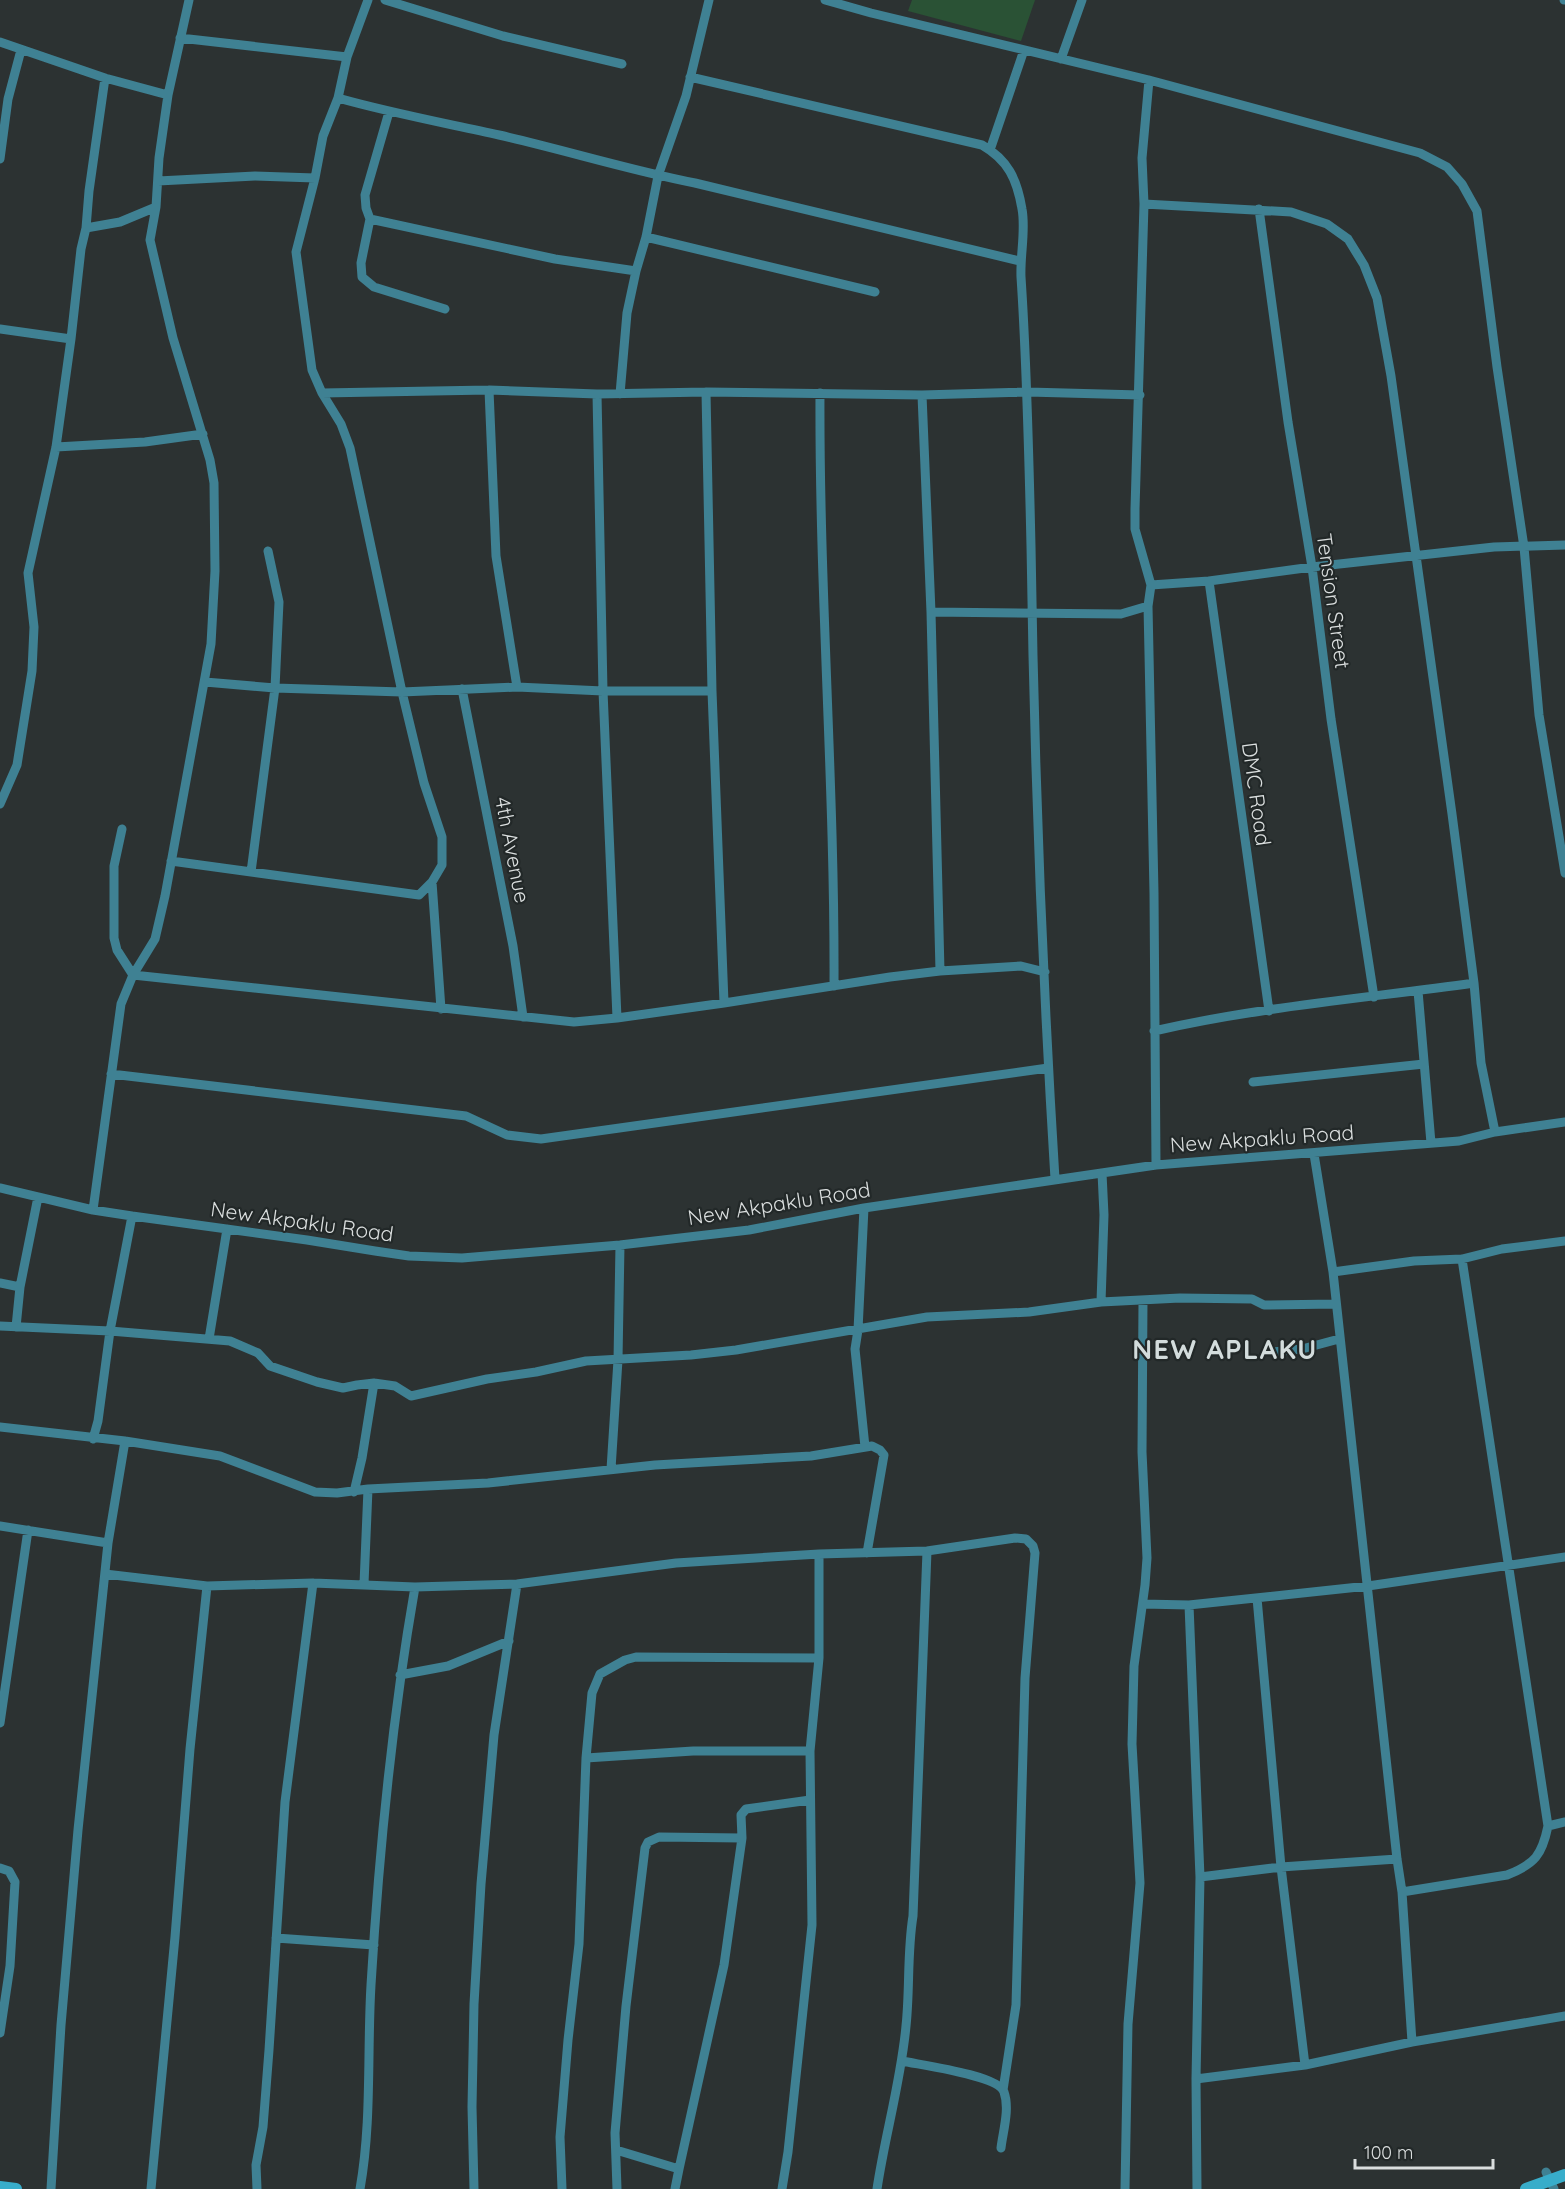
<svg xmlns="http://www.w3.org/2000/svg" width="1565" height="2189" font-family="Quicksand,sans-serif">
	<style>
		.green { fill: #2a5235 }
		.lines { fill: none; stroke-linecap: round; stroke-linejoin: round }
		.street { stroke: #3f8193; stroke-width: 9 }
		.secondary { stroke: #38adca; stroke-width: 12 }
		.labels { text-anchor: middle; stroke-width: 4.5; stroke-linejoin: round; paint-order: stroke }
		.street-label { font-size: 21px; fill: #dadede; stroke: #222828 }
		.district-label { font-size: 27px; font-weight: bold; letter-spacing: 1.5px; fill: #d3dcdc; stroke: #222828 }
	</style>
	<rect width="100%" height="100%" fill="#2c3232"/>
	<path class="green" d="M 912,0 L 1035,0 L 1021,41 L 908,11 Z"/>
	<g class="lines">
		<path class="street" d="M 385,0 L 503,36 L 622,64
			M 825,0 L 871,13 L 1149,80 L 1420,153 L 1447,167 L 1462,184 L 1477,211 L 1497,367 L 1524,547 L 1539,715 L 1565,873
			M 1564,0 L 1565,0
			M 180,38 L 347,57
			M 0,42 L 105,78 L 168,95
			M 1061,59 L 1082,0
			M 690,77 L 982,145 C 1008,160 1017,179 1022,209 C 1026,230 1020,255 1021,277 C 1027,367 1029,456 1031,546 C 1034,757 1042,969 1055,1179
			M 1149,80 L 1142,158 L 1144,204 L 1135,509 L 1135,529 L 1151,585 L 1148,606 L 1154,893 L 1156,1165
			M 338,98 C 391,113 445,123 499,135 C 565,150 629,170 695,183 L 1020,261
			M 389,112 L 365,195 L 366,208 L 370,219 L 361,263 L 362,277 L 374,287 L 445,309
			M 990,150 L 1024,50
			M 0,159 L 8,99 L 21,50
			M 158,181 L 255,176 L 315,178
			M 1144,204 L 1291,212 L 1327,224 L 1348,239 L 1364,265 L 1377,298 L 1391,376 L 1452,814 L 1474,983 L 1481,1063 L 1495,1132
			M 1259,209 L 1288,422 L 1312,567 L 1331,719 L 1374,997
			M 370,219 L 555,259 L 636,271
			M 86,228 L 120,222 L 156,207
			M 646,237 L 875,292
			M 0,329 L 71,339
			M 489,390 L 496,556 L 517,687
			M 706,392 L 712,691 L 724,1003
			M 322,393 L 489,390 L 597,394 L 706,392 L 922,395 L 1028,392 L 1140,395
			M 820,393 C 819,591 835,788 834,986
			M 597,394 L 603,691 L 617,1018
			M 620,394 L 627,313 L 636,271 L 646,237 L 658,176 L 686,96 L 709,0
			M 922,395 L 931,612 L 940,971
			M 56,447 L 145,442 L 203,434
			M 1209,581 L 1269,1011
			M 1151,585 L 1209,581 L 1312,567 L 1494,547 L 1565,545
			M 931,612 L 1121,614 L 1148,606
			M 205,682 L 275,688 L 402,692 L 517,687 L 603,691 L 712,691
			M 462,689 L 513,946 L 523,1017
			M 0,804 L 17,765 L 32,671 L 34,627 L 28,573 L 56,447 L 71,339 L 81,249 L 86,228 L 89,191 L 105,78
			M 122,829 L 114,866 L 114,938 L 117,950 L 133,975
			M 171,861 L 419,895 L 432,882 L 442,865 L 442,837 L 424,783 L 402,692 L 350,448 L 341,424 L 322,393 L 312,370 L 296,252 L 315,178 L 323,136 L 338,98 L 347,57 L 368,0
			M 251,872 L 275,688 L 279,602 L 268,551
			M 432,882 L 441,1009
			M 133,975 L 574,1022 L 617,1018 L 724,1003 L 890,977 L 940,971 L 1021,966 L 1045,972
			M 1418,991 L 1431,1143
			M 1154,1031 C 1258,1007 1368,998 1474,983
			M 111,1074 L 466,1116 L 507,1135 L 541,1139 L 1048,1068
			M 1253,1082 L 1424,1064
			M 1314,1154 L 1333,1272 L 1397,1859 L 1402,1892 L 1412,2042
			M 0,1188 L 93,1210 L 132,1216 L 307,1240 L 375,1251 L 409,1256 L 462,1258 L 620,1245 L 749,1230 L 864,1208 L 1156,1165 L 1459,1141 L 1495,1132 L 1565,1122
			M 864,1208 L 858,1330 L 855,1349 L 865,1447
			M 93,1210 L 121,1004 L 133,975 L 155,939 L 165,896 L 211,644 L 215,571 L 214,483 L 210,460 L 173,338 L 150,240 L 156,207 L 159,158 L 168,95 L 189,0
			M 1333,1272 L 1414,1261 L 1462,1259 L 1502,1249 L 1565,1241
			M 0,1283 L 20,1287
			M 1101,1302 L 1104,1215 L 1102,1173
			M 0,1326 L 110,1331 L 230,1341 L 258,1353 L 270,1366 L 317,1382 L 343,1388 L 357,1385 L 374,1383 L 395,1386 L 411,1396 L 487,1379 L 536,1372 L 586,1361 L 691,1355 L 736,1350 L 927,1317 L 1029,1312 L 1101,1302 L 1180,1298 L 1252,1299 L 1264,1305 L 1335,1304
			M 16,1327 L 20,1287 L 38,1197
			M 209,1339 L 227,1229
			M 1273,1352 L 1302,1349 L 1339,1339
			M 0,1427 L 125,1441 L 220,1456 L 315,1492 L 337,1493 L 368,1489 L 488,1483 L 655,1465 L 811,1456 L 872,1446 L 880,1450 L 884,1455 L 867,1553
			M 93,1439 L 98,1421 L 110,1331 L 132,1216
			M 611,1469 L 618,1360 L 620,1245
			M 354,1492 L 362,1458 L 374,1383
			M 0,1526 L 108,1543
			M 105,1574 L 207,1586 L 313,1583 L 415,1587 L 517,1584 L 676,1563 L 819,1554 L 927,1551 L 1015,1538 L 1026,1539 L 1033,1546 L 1035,1553 L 1025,1678 L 1016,2005 L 1003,2090
			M 364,1584 L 368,1489
			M 1257,1598 L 1281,1867 L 1305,2065
			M 1143,1604 L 1189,1605 L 1368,1586 L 1565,1557
			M 1189,1605 L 1200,1877 L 1196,2079 L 1197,2189
			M 400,1675 L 448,1666 L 509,1641
			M 0,1723 L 28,1530
			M 586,1758 L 693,1751 L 810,1751
			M 1548,1826 L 1565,1822
			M 742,1838 L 741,1815 L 746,1809 L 810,1800
			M 0,1868 L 9,1871 L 15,1882 L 10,1966 L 0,2033
			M 1200,1877 L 1281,1867 L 1397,1859
			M 1402,1892 L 1507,1875 C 1535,1864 1542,1855 1548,1826 L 1462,1259
			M 276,1938 L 374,1945
			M 902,2061 C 920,2065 998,2075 1004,2092 C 1010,2109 1003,2131 1001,2148
			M 1196,2079 L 1305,2065 L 1412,2042 L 1565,2016
			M 616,2150 L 679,2169 L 675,2189
			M 1546,2172 L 1554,2189
			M 51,2189 L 61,2025 L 78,1830 L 108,1543 L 125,1441
			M 151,2189 L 175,1937 L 190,1749 L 207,1586
			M 257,2189 L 256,2165 L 263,2127 L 269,2050 L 285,1802 L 313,1583
			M 360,2189 C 372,2122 367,2052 371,1985 C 379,1851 392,1719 415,1587
			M 474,2189 L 472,2107 L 474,2004 L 481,1884 L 494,1735 L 517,1584
			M 562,2189 L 560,2137 L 568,2040 L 579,1944 L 586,1758 L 592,1693 L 600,1674 L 625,1660 L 636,1657 L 819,1658
			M 617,2189 L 615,2133 L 626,2006 L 645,1848 L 648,1842 L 659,1837 L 742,1838 L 724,1965 L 679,2169
			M 782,2189 L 788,2152 L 812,1925 L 810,1751 L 819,1658 L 819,1554
			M 877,2189 C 885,2135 901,2081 906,2026 C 910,1989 907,1953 913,1916 L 927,1551
			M 1125,2189 L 1128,2024 L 1140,1883 L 1132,1744 L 1134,1666 L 1145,1585 L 1147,1558 L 1142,1452 L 1143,1300"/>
		<path class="secondary" d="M 0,2187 L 16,2189
			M 1526,2189 L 1565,2175"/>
	</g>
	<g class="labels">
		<g class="street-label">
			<text transform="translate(1333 601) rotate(82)" y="7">Tension Street</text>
			<text transform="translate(1256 794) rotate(82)" y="7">DMC Road</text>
			<text transform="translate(512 850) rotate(79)" y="7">4th Avenue</text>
			<text transform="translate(1262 1139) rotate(-4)" y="7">New Akpaklu Road</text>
			<text transform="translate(779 1204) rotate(-9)" y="7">New Akpaklu Road</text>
			<text transform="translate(302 1222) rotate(8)" y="7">New Akpaklu Road</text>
		</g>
		<g class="district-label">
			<text x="1225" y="1359">NEW APLAKU</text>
		</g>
	</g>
	<path d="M1355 2159v9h138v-9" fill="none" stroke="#dadede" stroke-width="3"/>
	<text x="1364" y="2159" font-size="18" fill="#dadede" stroke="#222828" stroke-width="4.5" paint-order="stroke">100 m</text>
</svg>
